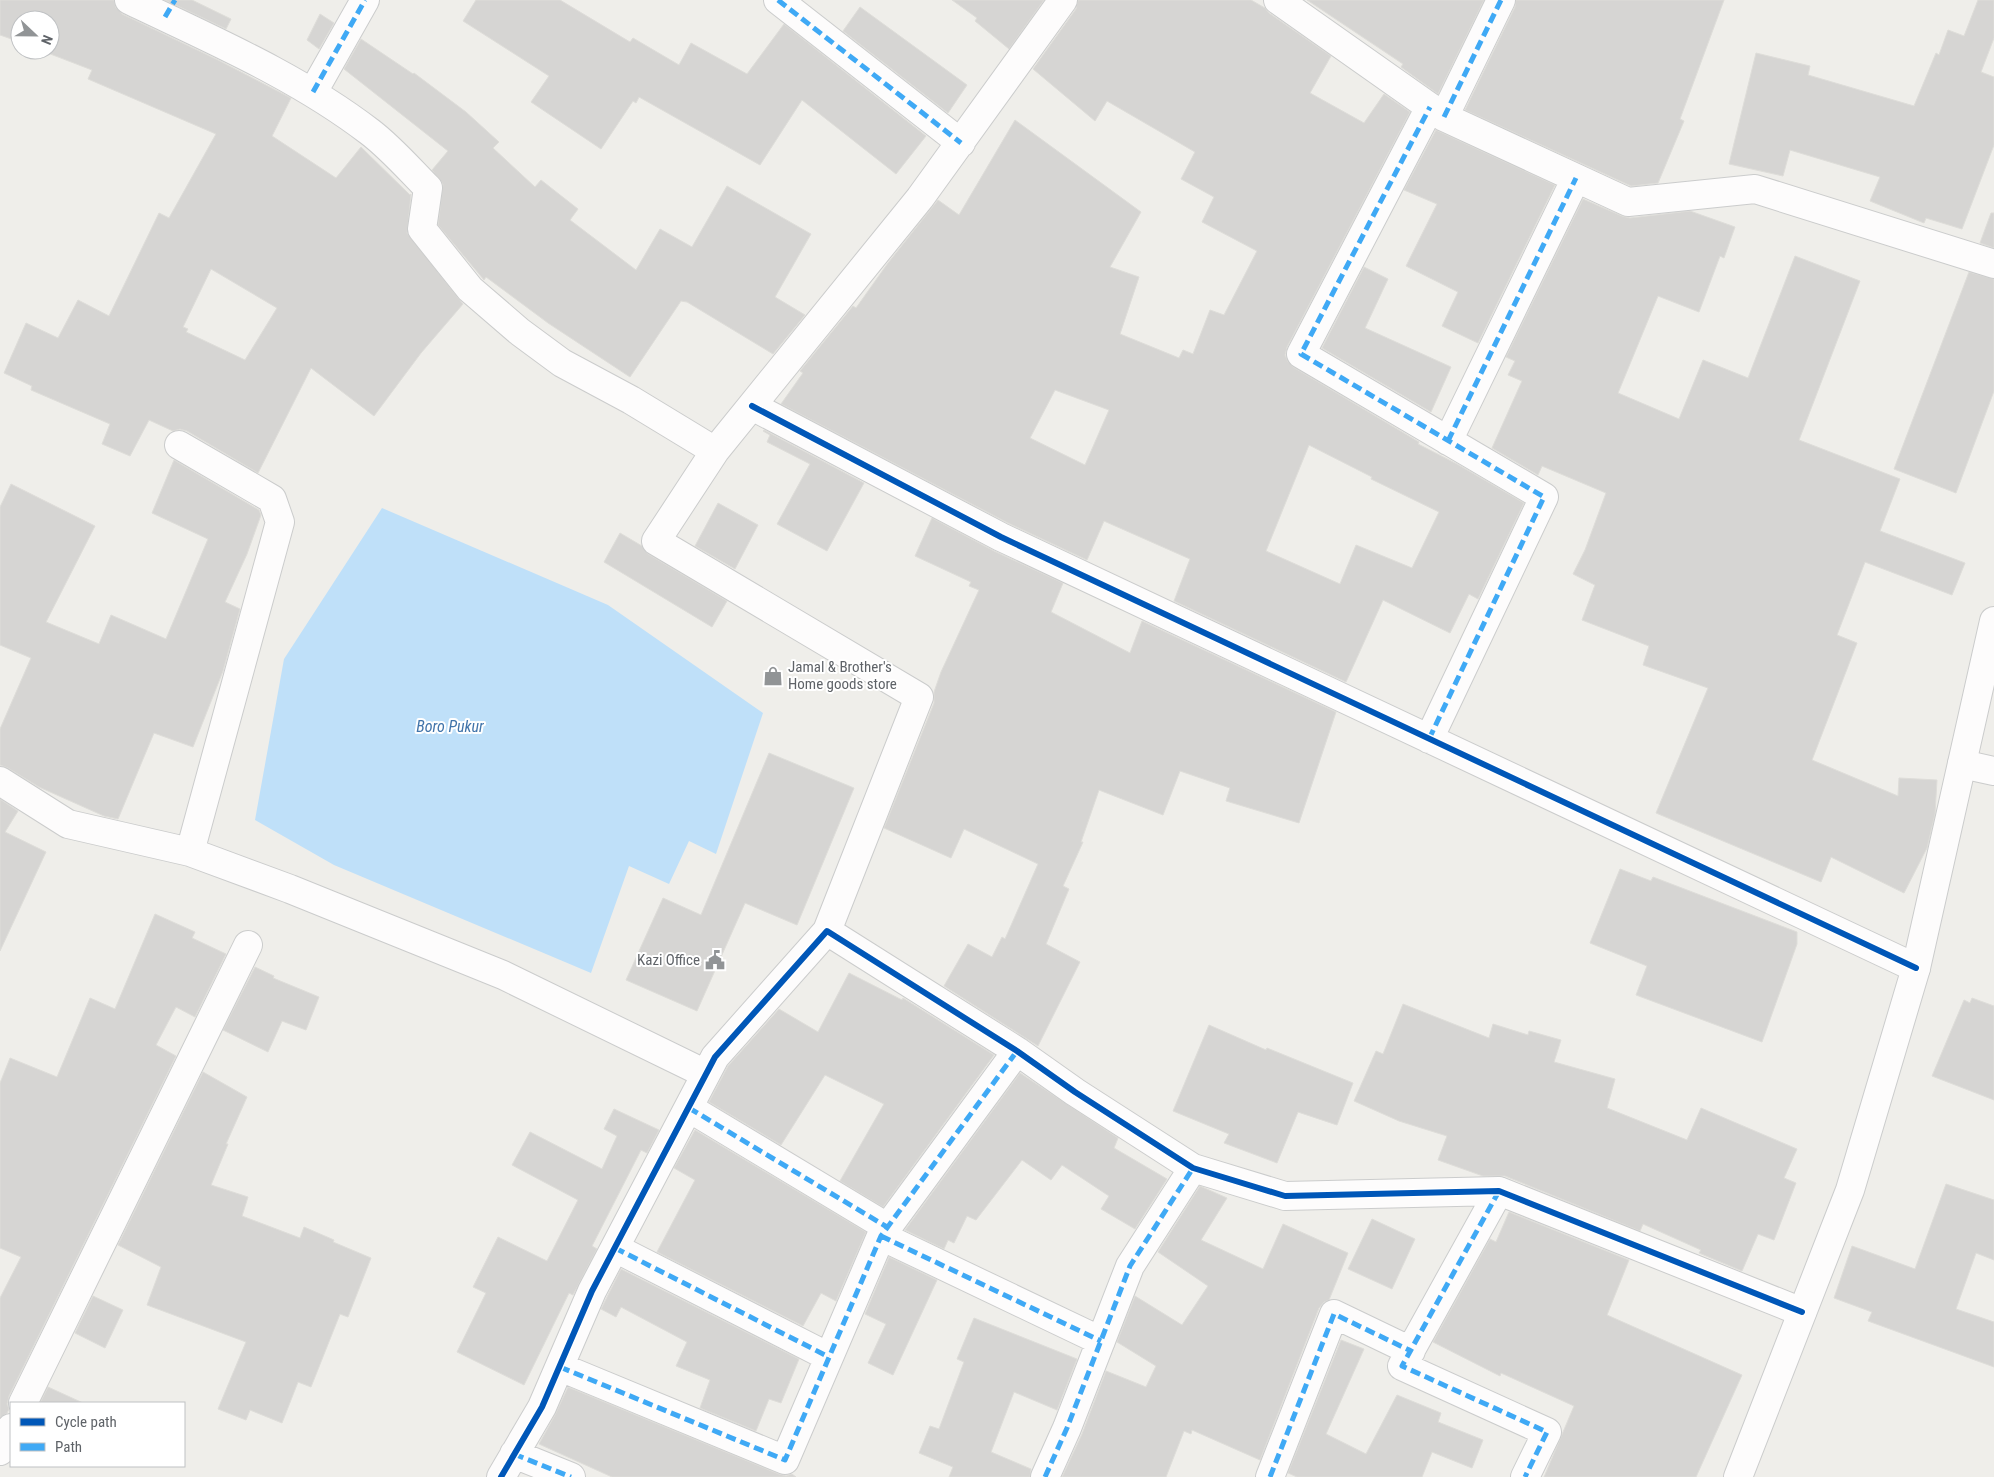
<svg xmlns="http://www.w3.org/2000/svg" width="1994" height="1477" font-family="'Roboto Condensed',sans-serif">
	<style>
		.water { fill: #bfe0f9 }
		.building { fill: #d6d5d3; stroke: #deddd9; fill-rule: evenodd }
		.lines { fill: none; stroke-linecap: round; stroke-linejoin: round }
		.minor-casing { stroke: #cbcccc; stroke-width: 30 }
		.tertiary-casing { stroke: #cbcccc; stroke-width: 30 }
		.minor { stroke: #fdfcfc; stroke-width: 28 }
		.tertiary { stroke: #fdfcfc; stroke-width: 28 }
		.quiet { stroke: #3fa9f5; stroke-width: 5; stroke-dasharray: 10 5; stroke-linecap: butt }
		.cycleway-casing { stroke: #fff; stroke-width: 9 }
		.cycleway { stroke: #0057b8; stroke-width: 6 }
		.labels { text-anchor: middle; stroke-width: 4; stroke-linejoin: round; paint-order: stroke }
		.poi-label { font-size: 15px; fill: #5f6368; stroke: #fff; text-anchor: start }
		.water-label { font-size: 16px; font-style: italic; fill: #4174aa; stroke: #fff }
	</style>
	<rect width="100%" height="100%" fill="#efeeea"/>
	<path class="water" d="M 382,508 L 608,605 L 763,713 L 716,854 L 689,841 L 669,884 L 629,866 L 591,973 L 334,865 L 255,820 L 284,659 Z"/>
	<path class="building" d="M 0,0 L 114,0 L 116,8 L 122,14 L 218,60 L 291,98 L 272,136 L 336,178 L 361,147 L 410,195 L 411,194 L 407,233 L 463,304 L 421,353 L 374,416 L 311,368 L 258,473 L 187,431 L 180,429 L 173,431 L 149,420 L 130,456 L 102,444 L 110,424 L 31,390 L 32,386 L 4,373 L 26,323 L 58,338 L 78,300 L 109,316 L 159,213 L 169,218 L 216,134 L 88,79 L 92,70 L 40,50 L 50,50 L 50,20 L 20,20 L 20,42 L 0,35 ZM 211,269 L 277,308 L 245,360 L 186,332 L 188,329 L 183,327 Z
		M 165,0 L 192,0 L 231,19 L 226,29 Z
		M 476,0 L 560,0 L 630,42 L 633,38 L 679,65 L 691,43 L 747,74 L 784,24 L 926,136 L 896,174 L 802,100 L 760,165 L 639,97 L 636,103 L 633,101 L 601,149 L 531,102 L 549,76 L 463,21 Z
		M 952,0 L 1044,0 L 1009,49 L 975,21 L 977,18 Z
		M 1078,0 L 1251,0 L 1265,8 L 1269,13 L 1331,56 L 1310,93 L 1364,123 L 1384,94 L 1410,112 L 1287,347 L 1285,355 L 1288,362 L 1293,367 L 1419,442 L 1418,444 L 1457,464 L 1524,503 L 1478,599 L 1469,594 L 1450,633 L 1383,600 L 1346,682 L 1174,601 L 1190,559 L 1104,521 L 1087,560 L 1008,523 L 781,404 L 803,373 L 800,371 L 853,306 L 856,308 L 888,263 L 938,200 L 959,215 L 1015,120 L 1141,212 L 1110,267 L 1139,277 L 1120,334 L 1179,358 L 1183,350 L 1193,354 L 1210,310 L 1224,315 L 1257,251 L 1202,222 L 1214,197 L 1181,179 L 1195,152 L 1107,101 L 1095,121 L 1033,69 L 1076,9 ZM 1055,390 L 1109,410 L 1085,465 L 1030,438 ZM 1309,445 L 1372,477 L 1371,479 L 1439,512 L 1412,568 L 1356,545 L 1340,584 L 1266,551 Z
		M 1307,0 L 1484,0 L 1438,94 L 1401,67 L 1403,64 Z
		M 1516,0 L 1724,0 L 1680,119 L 1684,121 L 1658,183 L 1631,186 L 1465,110 L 1515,7 Z
		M 1978,0 L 1994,0 L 1994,38 L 1981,72 L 1994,77 L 1994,145 L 1962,229 L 1926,218 L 1924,223 L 1870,201 L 1880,177 L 1790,150 L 1783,176 L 1729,164 L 1756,53 L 1810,66 L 1808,75 L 1914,106 L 1936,53 L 1939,55 L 1948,30 L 1964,36 Z
		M 860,7 L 967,85 L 948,113 L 843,31 Z
		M 320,14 L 334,23 L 319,49 L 307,40 Z
		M 361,39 L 413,74 L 414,73 L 466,112 L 499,142 L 493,148 L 535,187 L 541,180 L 578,209 L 570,220 L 636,270 L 660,229 L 692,247 L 727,186 L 811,234 L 775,297 L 805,315 L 773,354 L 687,302 L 681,301 L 630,377 L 548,323 L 486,277 L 484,280 L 438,225 L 443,184 L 432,170 L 448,151 L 344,69 Z
		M 1436,130 L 1555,185 L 1478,343 L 1442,326 L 1458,292 L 1406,266 L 1437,204 L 1404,190 Z
		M 1583,199 L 1622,216 L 1630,218 L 1690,211 L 1735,227 L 1724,258 L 1720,256 L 1699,312 L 1658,296 L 1618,393 L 1679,419 L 1703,360 L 1748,378 L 1795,256 L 1860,281 L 1799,440 L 1900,479 L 1880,531 L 1965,563 L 1952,595 L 1865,562 L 1837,635 L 1857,643 L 1812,760 L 1898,796 L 1899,778 L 1937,780 L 1935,814 L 1927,848 L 1904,893 L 1831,857 L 1821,882 L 1656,813 L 1708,688 L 1643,665 L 1649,646 L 1582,620 L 1595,585 L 1573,574 L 1585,550 L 1606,493 L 1542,466 L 1538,475 L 1492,448 L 1522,381 L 1508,375 L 1515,361 L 1506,357 Z
		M 1991,213 L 1994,213 L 1994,248 L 1980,243 Z
		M 1364,267 L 1388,279 L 1365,328 L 1451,367 L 1431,412 L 1322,348 Z
		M 1969,272 L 1994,279 L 1994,391 L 1956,493 L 1894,469 Z
		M 764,430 L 864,483 L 827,551 L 777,524 L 810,464 L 767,442 L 770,435 L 763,431 Z
		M 174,460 L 259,510 L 261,515 L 247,554 L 225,602 L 240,609 L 223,671 L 193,747 L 154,733 L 118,819 L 104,816 L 39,787 L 8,768 L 0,765 L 0,729 L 31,658 L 0,645 L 0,507 L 11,484 L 95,526 L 46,622 L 99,644 L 111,615 L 166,639 L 208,539 L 152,513 Z
		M 718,503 L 758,525 L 735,569 L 695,546 Z
		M 932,518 L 994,551 L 1063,583 L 1051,612 L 1130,653 L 1142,621 L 1336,712 L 1299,823 L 1226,801 L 1230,788 L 1180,771 L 1163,815 L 1099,790 L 1081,842 L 1083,842 L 1063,886 L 1069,889 L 1046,944 L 1080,962 L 1038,1046 L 944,986 L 968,944 L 992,957 L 1002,937 L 1005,939 L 1038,864 L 964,829 L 951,858 L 884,828 L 934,703 L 934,692 L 941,672 L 979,590 L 969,586 L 971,582 L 915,556 Z
		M 620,533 L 642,546 L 648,554 L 727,601 L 712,627 L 604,562 Z
		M 769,753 L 854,788 L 797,925 L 745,903 L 697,1011 L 626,980 L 663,898 L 701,915 Z
		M 0,799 L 18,811 L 5,832 L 46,852 L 0,951 Z
		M 1620,869 L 1651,881 L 1653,877 L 1797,932 L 1797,944 L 1762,1042 L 1636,995 L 1647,966 L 1590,943 Z
		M 155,914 L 195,932 L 192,938 L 226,954 L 195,1017 L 176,1007 L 156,1045 L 176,1056 L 9,1396 L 7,1404 L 9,1409 L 7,1413 L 0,1418 L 0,1298 L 21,1257 L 0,1248 L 0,1083 L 10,1058 L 57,1077 L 90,998 L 115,1009 Z
		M 255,967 L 274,976 L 273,978 L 319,997 L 306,1030 L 282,1021 L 268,1052 L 223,1030 Z
		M 849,973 L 902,1000 L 903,998 L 994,1055 L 883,1207 L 840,1181 L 884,1104 L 825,1075 L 781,1145 L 709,1102 L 728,1066 L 779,1009 L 818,1032 Z
		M 1972,998 L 1994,1006 L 1994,1100 L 1932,1076 L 1964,1000 L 1970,1003 Z
		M 1403,1004 L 1489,1038 L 1493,1024 L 1528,1035 L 1529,1031 L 1561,1040 L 1554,1062 L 1615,1079 L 1607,1108 L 1687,1140 L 1701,1108 L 1797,1149 L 1784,1178 L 1796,1183 L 1774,1240 L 1758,1234 L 1742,1271 L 1699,1253 L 1701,1250 L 1643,1224 L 1640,1231 L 1505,1176 L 1483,1176 L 1438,1160 L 1447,1136 L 1399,1121 L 1354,1101 L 1376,1051 L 1383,1054 Z
		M 1209,1025 L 1266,1050 L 1267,1048 L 1353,1083 L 1337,1125 L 1298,1112 L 1277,1163 L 1224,1143 L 1229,1134 L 1173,1111 Z
		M 203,1072 L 247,1097 L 226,1144 L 228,1144 L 211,1185 L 248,1197 L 242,1216 L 300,1238 L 304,1227 L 334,1240 L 333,1242 L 371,1258 L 348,1317 L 340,1314 L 311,1387 L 298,1382 L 282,1423 L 250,1410 L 246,1420 L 218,1409 L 246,1342 L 147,1305 L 161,1267 L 118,1245 Z
		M 1020,1073 L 1118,1138 L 1114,1148 L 1167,1179 L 1135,1229 L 1101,1209 L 1109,1196 L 1062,1165 L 1051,1180 L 1022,1160 L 976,1220 L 967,1216 L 954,1243 L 948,1240 L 944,1249 L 905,1230 Z
		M 614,1109 L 659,1130 L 647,1153 L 641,1150 L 592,1246 L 597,1249 L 573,1295 L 569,1293 L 524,1385 L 457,1352 L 486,1293 L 473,1287 L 498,1237 L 547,1261 L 578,1200 L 512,1165 L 530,1132 L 602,1169 L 617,1136 L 604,1129 Z
		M 695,1130 L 866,1232 L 836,1301 L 821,1293 L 803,1326 L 657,1252 L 695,1180 L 674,1168 Z
		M 1946,1184 L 1994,1200 L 1994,1260 L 1976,1253 L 1956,1309 L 1994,1322 L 1994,1367 L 1868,1321 L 1872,1312 L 1834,1298 L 1852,1246 L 1915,1269 Z
		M 1200,1186 L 1227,1198 L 1201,1240 L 1263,1269 L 1283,1224 L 1348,1253 L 1329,1300 L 1324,1302 L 1319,1308 L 1260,1460 L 1192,1430 L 1191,1434 L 1184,1431 L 1166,1477 L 1062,1477 L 1082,1434 L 1106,1371 L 1146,1387 L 1156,1366 L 1117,1342 L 1135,1296 L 1182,1325 L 1208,1286 L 1158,1252 Z
		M 1509,1212 L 1629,1260 L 1607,1315 L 1742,1375 L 1696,1477 L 1544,1477 L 1574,1406 L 1501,1373 L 1500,1376 L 1433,1342 L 1490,1239 L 1496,1242 Z
		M 1372,1219 L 1415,1239 L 1392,1289 L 1348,1269 Z
		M 889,1257 L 937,1280 L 893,1375 L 868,1363 L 886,1324 L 865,1314 Z
		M 621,1269 L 799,1359 L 781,1403 L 769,1399 L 756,1431 L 700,1408 L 710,1380 L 676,1366 L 687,1342 L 621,1307 L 616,1317 L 601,1309 Z
		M 93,1296 L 123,1310 L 105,1348 L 75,1333 Z
		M 974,1318 L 1077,1359 L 1057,1410 L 1014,1392 L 991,1452 L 1031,1469 L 1030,1477 L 949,1477 L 953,1467 L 919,1453 L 930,1426 L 939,1429 L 964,1362 L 957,1359 Z
		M 1341,1340 L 1364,1349 L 1326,1434 L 1366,1454 L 1397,1395 L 1441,1413 L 1438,1422 L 1483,1440 L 1472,1468 L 1432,1452 L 1422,1477 L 1297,1477 L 1288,1473 Z
		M 48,1387 L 83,1403 L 40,1403 Z
		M 568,1387 L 779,1474 L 786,1476 L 792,1474 L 796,1477 L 612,1477 L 539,1444 L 555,1415 Z"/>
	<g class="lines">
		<defs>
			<path id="minor" d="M 129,0 C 212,40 297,76 370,132 C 391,148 409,169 428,188 L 422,229 L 470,289 L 520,332 L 562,363 L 631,400 L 715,451
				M 778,0 L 961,143
				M 1278,0 L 1444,117 L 1628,202 L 1755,189 L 1994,264
				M 313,92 L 365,0
				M 1444,117 L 1501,0
				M 752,406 L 1001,537 L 1916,968
				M 1448,441 L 1576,178
				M 179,445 L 272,499 L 280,522 L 190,852 L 290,889 L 503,975 L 706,1074
				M 1429,739 L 1544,497 L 1301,354 L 1430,107
				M 1962,764 L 1994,771
				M 0,781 L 68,824 L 190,852
				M 827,931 L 919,697 L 656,541 L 715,451 L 920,198 L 1063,0
				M 689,1108 L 887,1227
				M 1499,1191 L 1402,1366 L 1547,1432 L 1525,1477
				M 881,1236 L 1101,1341
				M 615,1248 L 829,1357
				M 560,1367 L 785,1460 L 881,1236 L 1017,1051
				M 23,1403 L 248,945
				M 0,1451 L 11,1428
				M 514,1454 L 571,1477
				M 501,1477 L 542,1407 L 592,1291 L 715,1057 L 827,931 L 1017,1051 L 1075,1092 L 1193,1168 L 1285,1196 L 1499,1191 L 1802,1312
				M 1045,1477 L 1067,1428 L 1130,1266 L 1193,1168
				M 1270,1477 L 1334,1314 L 1411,1351"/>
			<path id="tertiary" d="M 1738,1477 L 1850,1190 L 1916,968 L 1994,621"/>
		</defs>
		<use href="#minor" class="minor-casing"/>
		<use href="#tertiary" class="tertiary-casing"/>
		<use href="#minor" class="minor"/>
		<use href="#tertiary" class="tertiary"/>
		<path class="quiet" d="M 778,0 L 961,143
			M 165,17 L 175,0
			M 313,92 L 365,0
			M 1444,117 L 1501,0
			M 1448,441 L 1576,178
			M 1429,739 L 1544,497 L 1301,354 L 1430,107
			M 689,1108 L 887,1227
			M 1499,1191 L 1402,1366 L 1547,1432 L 1525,1477
			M 881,1236 L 1101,1341
			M 615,1248 L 829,1357
			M 560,1367 L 785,1460 L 881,1236 L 1017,1051
			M 514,1454 L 571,1477
			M 1045,1477 L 1067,1428 L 1130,1266 L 1193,1168
			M 1270,1477 L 1334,1314 L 1411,1351"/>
		<defs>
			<path id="cycleway" d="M 752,406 L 1001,537 L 1916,968
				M 501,1477 L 542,1407 L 592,1291 L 715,1057 L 827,931 L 1017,1051 L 1075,1092 L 1193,1168 L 1285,1196 L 1499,1191 L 1802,1312"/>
		</defs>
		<use href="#cycleway" class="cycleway-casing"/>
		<use href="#cycleway" class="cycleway"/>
	</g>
	<defs>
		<symbol id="shop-bare" viewBox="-9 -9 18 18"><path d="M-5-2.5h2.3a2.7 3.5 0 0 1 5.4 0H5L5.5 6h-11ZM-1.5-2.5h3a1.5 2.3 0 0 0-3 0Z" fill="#919496" stroke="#fff" stroke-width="2.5" paint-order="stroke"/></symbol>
		<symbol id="civic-bare" viewBox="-9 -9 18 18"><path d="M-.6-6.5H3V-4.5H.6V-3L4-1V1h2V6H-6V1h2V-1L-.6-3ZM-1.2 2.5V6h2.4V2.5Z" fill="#919496" stroke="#fff" stroke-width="2.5" paint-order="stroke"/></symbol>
	</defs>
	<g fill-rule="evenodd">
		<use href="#shop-bare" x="759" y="662" width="28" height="28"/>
		<use href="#civic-bare" x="701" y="946" width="28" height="28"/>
	</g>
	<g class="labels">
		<g class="poi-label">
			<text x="788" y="672">Jamal &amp; Brother's<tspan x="788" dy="17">Home goods store</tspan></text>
			<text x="700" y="965" text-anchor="end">Kazi Office</text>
		</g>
		<g class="water-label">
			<text x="450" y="732">Boro Pukur</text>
		</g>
	</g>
	<rect x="10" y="1402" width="175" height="65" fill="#ffffff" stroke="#bfc1c3"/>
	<rect x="20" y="1418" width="25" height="8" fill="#0057b8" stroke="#bfc1c3"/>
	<text x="55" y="1427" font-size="15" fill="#5f6368">Cycle path</text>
	<rect x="20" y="1443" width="25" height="8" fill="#3fa9f5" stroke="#bfc1c3"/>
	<text x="55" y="1452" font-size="15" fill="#5f6368">Path</text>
	<g transform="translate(35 35) rotate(112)"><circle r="24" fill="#ffffff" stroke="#bfc1c3"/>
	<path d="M0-4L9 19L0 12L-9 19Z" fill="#919496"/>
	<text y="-8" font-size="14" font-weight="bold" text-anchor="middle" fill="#5f6368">N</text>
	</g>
</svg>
